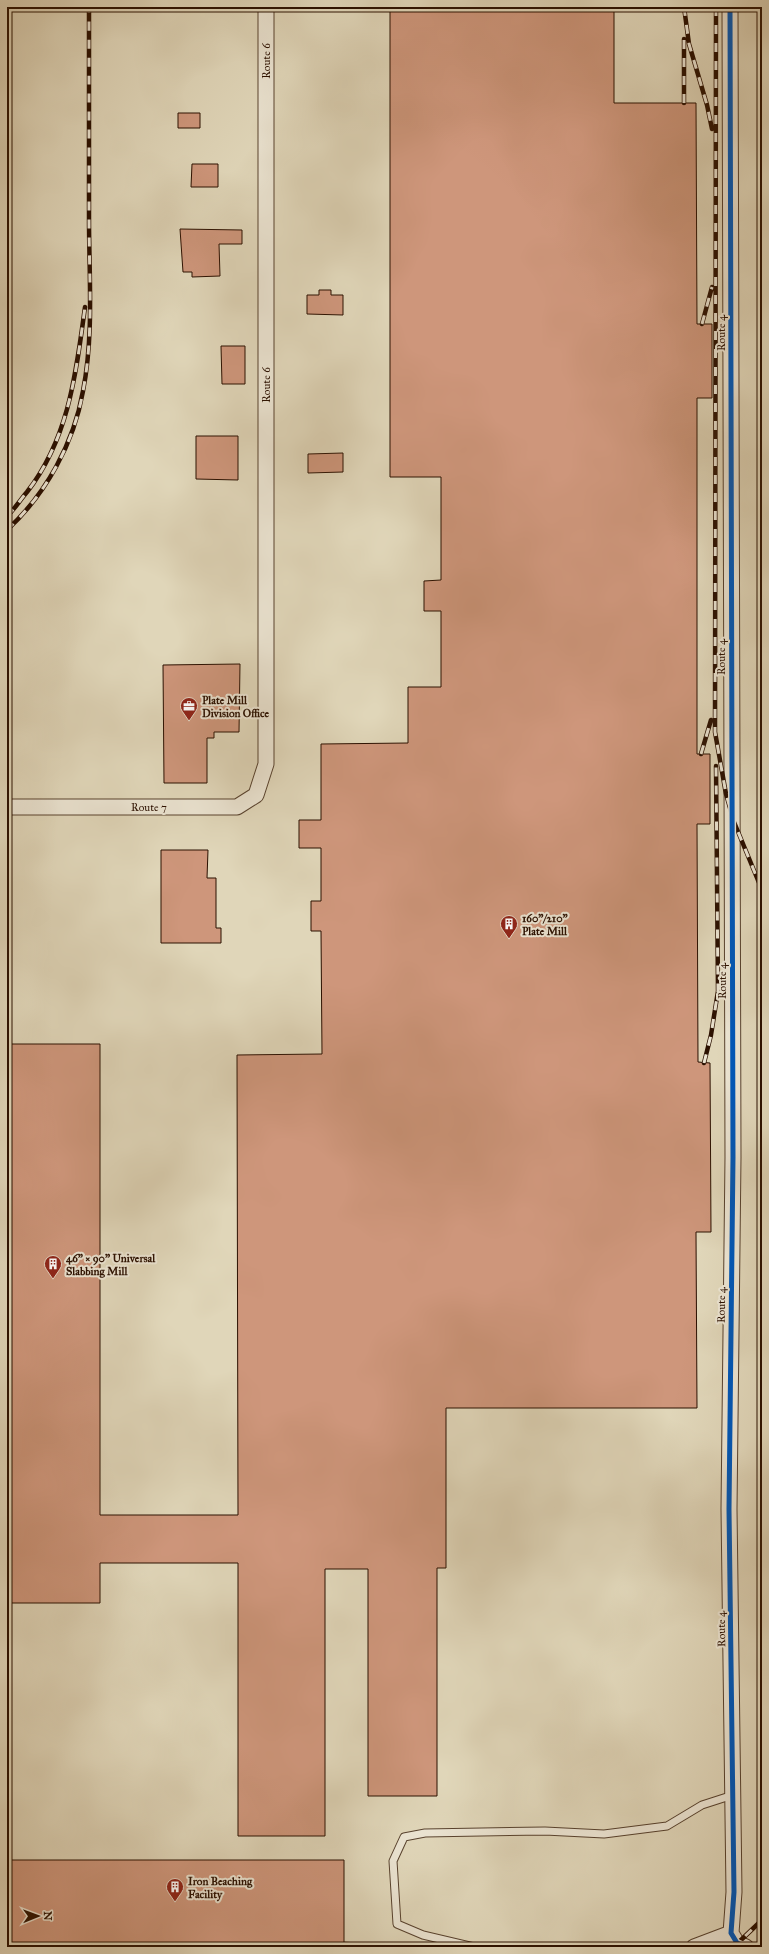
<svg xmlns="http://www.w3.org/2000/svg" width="769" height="1954" font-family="'IM FELL Great Primer',serif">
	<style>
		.building { fill: #ce967b; stroke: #2b1000 }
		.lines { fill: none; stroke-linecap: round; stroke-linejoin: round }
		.service-casing { stroke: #58422e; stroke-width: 9 }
		.minor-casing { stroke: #58422e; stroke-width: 17 }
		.service { stroke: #ebe4d2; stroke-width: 7 }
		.minor { stroke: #ebe4d2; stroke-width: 15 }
		.rail-casing { stroke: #2b1000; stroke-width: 4.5 }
		.rail { stroke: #ebe4d2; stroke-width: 3; stroke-dasharray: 9; stroke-linecap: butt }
		.cycleway-casing { stroke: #ebe4d2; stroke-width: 8 }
		.cycleway { stroke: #0057b8; stroke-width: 5 }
		.labels { text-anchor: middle; stroke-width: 4; stroke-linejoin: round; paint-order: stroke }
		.street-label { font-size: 11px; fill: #2b1000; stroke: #ebe4d2 }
		.poi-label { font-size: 11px; font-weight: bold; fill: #2b1000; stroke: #ebe4d2; text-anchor: start }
	</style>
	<rect width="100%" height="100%" fill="#e0d6b9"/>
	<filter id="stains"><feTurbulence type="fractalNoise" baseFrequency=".005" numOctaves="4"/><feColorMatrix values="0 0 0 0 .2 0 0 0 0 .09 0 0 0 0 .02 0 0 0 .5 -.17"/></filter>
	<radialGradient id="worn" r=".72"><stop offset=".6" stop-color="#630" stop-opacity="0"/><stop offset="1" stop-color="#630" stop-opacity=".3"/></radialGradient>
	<path class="building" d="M 390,7 L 614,7 L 614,103 L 696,103 L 697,324 L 712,324 L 712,398 L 697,398 L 697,754 L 710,754 L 710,824 L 697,824 L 698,1062 L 710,1063 L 711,1232 L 696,1232 L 697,1408 L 446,1408 L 446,1568 L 437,1568 L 437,1796 L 368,1796 L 368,1569 L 325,1569 L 325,1836 L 238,1836 L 238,1563 L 100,1563 L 100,1603 L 7,1603 L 7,1044 L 100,1044 L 100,1515 L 238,1515 L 237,1055 L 322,1054 L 321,931 L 311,931 L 311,901 L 321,901 L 321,848 L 299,848 L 299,820 L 321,820 L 321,744 L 408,743 L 408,687 L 441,687 L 441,611 L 424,611 L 424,581 L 441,580 L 441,477 L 390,477 Z
		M 178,113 L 200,113 L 200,128 L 178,128 Z
		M 192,164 L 218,164 L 218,187 L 191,187 Z
		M 180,229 L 242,230 L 242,244 L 219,244 L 220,276 L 192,277 L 192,272 L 183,272 Z
		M 319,290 L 331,290 L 331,295 L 343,295 L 343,315 L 307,314 L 307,295 L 319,295 Z
		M 221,346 L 245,346 L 245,384 L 222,384 Z
		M 196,436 L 238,436 L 238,480 L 196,479 Z
		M 343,453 L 343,472 L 308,473 L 308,454 Z
		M 240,664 L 239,732 L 214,732 L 214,738 L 207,738 L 207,783 L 164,783 L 163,665 Z
		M 161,850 L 208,850 L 207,878 L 216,878 L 216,928 L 221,928 L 221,943 L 161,943 Z
		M 7,1860 L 344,1860 L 344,1947 L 7,1947 Z"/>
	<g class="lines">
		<defs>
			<path id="service" d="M 474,1947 L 423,1935 L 397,1924 L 393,1861 L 404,1837 L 425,1833 L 545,1831 L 604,1834 L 667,1826 L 702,1805 L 733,1795"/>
			<path id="minor" d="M 730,7 L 733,1157 L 729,1509 L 734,1892 L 731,1933 L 737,1943 L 746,1947
				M 7,807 L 237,807 L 256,795 L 266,764 L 266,7
				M 694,1947 L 731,1933"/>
		</defs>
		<use href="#service" class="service-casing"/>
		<use href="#minor" class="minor-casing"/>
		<use href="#service" class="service"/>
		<use href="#minor" class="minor"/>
		<defs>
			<path id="rail" d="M 684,7 L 689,44 L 707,105 L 712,129
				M 716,7 L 715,732 L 726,794 L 734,822 L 762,890
				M 684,103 L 684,39
				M 702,324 L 712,287
				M 7,516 C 15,509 20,500 27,492 C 69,438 76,373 85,307
				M 7,530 C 46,494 74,443 83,391 C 94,335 89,276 89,219 C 89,148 89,78 89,7
				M 701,754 L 711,720
				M 704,1063 L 711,1035 L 718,991 L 716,766
				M 344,1944 L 422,1947
				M 731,1947 L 742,1939 L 762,1920"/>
		</defs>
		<use href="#rail" class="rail-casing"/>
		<use href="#rail" class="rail"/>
		<defs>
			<path id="cycleway" d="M 730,7 L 733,1157 L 729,1509 L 734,1892 L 731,1933 L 737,1943 L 746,1947"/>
		</defs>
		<use href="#cycleway" class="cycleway-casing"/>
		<use href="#cycleway" class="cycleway"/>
	</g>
	<defs>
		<symbol id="office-pin" viewBox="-11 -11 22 30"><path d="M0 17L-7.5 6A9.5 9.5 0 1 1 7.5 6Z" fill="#8f2418" stroke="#ebe4d2"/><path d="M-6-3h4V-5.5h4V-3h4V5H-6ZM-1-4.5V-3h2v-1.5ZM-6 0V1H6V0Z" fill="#fff"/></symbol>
		<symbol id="building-pin" viewBox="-11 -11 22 30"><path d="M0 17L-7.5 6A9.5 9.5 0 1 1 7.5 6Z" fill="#8f2418" stroke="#ebe4d2"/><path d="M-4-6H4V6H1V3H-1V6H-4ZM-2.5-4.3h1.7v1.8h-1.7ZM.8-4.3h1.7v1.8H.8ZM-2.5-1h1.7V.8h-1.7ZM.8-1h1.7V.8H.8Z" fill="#fff"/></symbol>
	</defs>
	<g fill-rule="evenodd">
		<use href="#office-pin" x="179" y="696" width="20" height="27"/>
		<use href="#building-pin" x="499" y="914" width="20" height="27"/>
		<use href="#building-pin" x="43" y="1254" width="20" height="27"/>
		<use href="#building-pin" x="165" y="1877" width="20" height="27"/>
	</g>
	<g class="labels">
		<g class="street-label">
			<text transform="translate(266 61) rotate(-90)" y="4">Route 6</text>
			<text transform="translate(721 333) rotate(-90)" y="4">Route 4</text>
			<text transform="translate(266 385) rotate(-90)" y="4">Route 6</text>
			<text transform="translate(721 657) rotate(-90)" y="4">Route 4</text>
			<text x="149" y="811">Route 7</text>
			<text transform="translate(722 981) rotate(-90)" y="4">Route 4</text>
			<text transform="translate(721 1305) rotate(-89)" y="4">Route 4</text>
			<text transform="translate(721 1629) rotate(-91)" y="4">Route 4</text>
		</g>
		<g class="poi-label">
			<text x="202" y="704">Plate Mill<tspan x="202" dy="13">Division Office</tspan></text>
			<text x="522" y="922">160"/210"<tspan x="522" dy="13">Plate Mill</tspan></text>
			<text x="66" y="1262">46" × 90" Universal<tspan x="66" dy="13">Slabbing Mill</tspan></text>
			<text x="188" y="1885">Iron Beaching<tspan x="188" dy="13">Facility</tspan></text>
		</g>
	</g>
	<rect width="769" height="1954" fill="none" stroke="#e0d6b9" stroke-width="24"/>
	<rect x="8" y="8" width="753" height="1938" fill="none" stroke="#2b1000" stroke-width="2"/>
	<rect x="12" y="12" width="745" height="1930" fill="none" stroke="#2b1000"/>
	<g transform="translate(38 1916) rotate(89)" stroke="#ebe4d2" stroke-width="3" paint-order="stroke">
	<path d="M0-3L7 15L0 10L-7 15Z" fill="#2b1000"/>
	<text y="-6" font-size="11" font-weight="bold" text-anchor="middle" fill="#2b1000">N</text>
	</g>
	<rect width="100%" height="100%" filter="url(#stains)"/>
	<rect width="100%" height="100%" fill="url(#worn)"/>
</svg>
